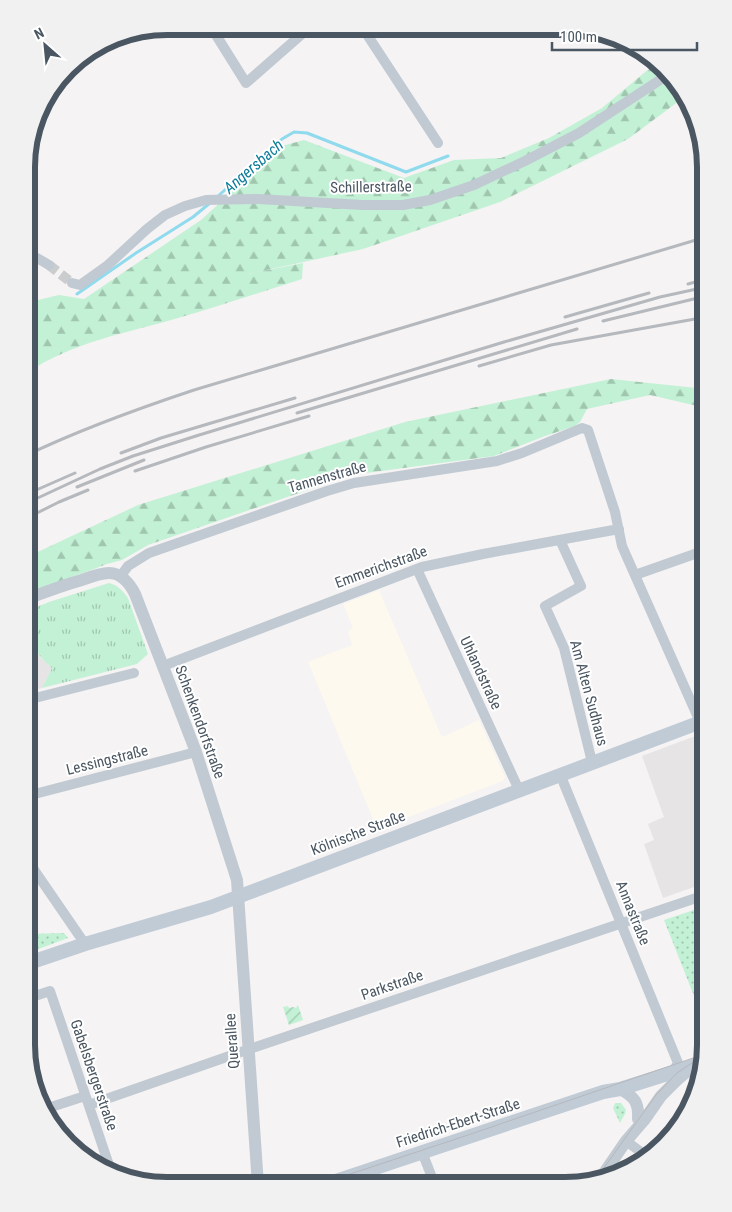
<svg xmlns="http://www.w3.org/2000/svg" width="732" height="1212" font-family="'Roboto Condensed',sans-serif">
	<style>
		.commercial { fill: #fdf9ef }
		.education { fill: #e6e4e5 }
		.grass { fill: url(#grass-dots) }
		.forest { fill: url(#forest-firs) }
		.park { fill: url(#park-tufts) }
		.garden { fill: url(#garden-furrows) }
		.lines { fill: none; stroke-linecap: round; stroke-linejoin: round }
		.stream { stroke: #90daee; stroke-width: 3 }
		.minor-tunnel { stroke: #caccce; stroke-width: 10; stroke-dasharray: 10 5; stroke-linecap: butt }
		.minor { stroke: #c1cad2; stroke-width: 10 }
		.tertiary { stroke: #c1cad2; stroke-width: 12 }
		.secondary { stroke: #c1cbd6; stroke-width: 14 }
		.tram { stroke: #b5b8bd; stroke-width: 1 }
		.rail { stroke: #b5b8bd; stroke-width: 3 }
		.labels { text-anchor: middle; stroke-width: 4; stroke-linejoin: round; paint-order: stroke }
		.street-label { font-size: 15px; fill: #4a5661; stroke: #fff }
		.water-label { font-size: 16px; font-style: italic; fill: #0c7c9b; stroke: #fff }
		.rim { fill: none; stroke: #4a5661; stroke-width: 6 }
	</style>
	<defs>
		<pattern id="grass-dots" width="8" height="8" patternUnits="userSpaceOnUse" patternTransform="scale(1.25)"><rect width="8" height="8" fill="#c3f1d5"/><path d="M2 2h.1M6 6h.1" fill="none" stroke="#a0c6b0" stroke-width="1.8" stroke-linecap="round"/></pattern>
		<pattern id="forest-firs" width="22" height="20" patternUnits="userSpaceOnUse" patternTransform="scale(1.25)"><rect width="22" height="20" fill="#c3f1d5"/><path d="M5 1l3.5 6h-7zM16 11l3.5 6h-7z" fill="#a0c6b0"/></pattern>
		<pattern id="park-tufts" width="24" height="20" patternUnits="userSpaceOnUse" patternTransform="scale(1.25)"><rect width="24" height="20" fill="#c3f1d5"/><path d="M3 7l-1-3M5 7V3M7 7l1-3M15 17l-1-3M17 17v-4M19 17l1-3" fill="none" stroke="#a0c6b0"/></pattern>
		<pattern id="garden-furrows" width="10" height="10" patternUnits="userSpaceOnUse" patternTransform="scale(1.25)"><rect width="10" height="10" fill="#c3f1d5"/><path d="M-1 1l2-2M0 10L10 0M9 11l2-2" fill="none" stroke="#a0c6b0"/></pattern>
	</defs>
	<rect width="100%" height="100%" fill="#f5f3f3"/>
	<path class="commercial" d="M 379,590 L 442,737 L 479,720 L 505,777 L 503,781 L 377,829 L 308,662 L 352,645 L 348,631 L 353,628 L 343,604 Z"/>
	<path class="education" d="M 35,627 L 35,643 L 37,652 L 39,656 L 52,668 L 42,688 L 27,692 L 27,632 Z
		M 706,732 L 705,883 L 663,898 L 644,844 L 654,840 L 648,824 L 664,817 L 642,756 Z"/>
	<path class="grass" d="M 700,908 L 705,921 L 705,997 L 696,1001 L 664,920 Z
		M 64,933 L 68,938 L 33,951 L 31,946 L 26,942 L 26,934 Z
		M 615,1103 L 621,1103 L 626,1110 L 625,1114 L 620,1123 L 613,1108 Z"/>
	<path class="forest" d="M 656,63 L 683,98 L 628,139 L 500,202 L 363,249 L 248,274 L 303,263 L 302,279 C 261,292 219,306 178,318 C 127,333 72,342 27,373 L 27,294 L 29,293 L 38,300 L 59,295 L 84,299 L 201,220 L 282,146 L 304,140 L 404,178 L 454,160 L 501,158 L 549,138 L 602,108 Z
		M 611,379 L 706,389 L 706,408 L 650,395 L 587,409 L 580,422 L 575,426 L 545,436 L 494,456 L 351,475 L 148,545 L 122,560 L 107,564 L 27,594 L 27,557 L 138,505 L 405,422 Z"/>
	<path class="park" d="M 109,583 C 118,585 123,591 128,598 L 148,654 L 137,664 L 42,688 L 52,668 C 35,652 34,652 35,627 L 27,632 L 27,611 L 49,602 Z"/>
	<path class="garden" d="M 298,1005 L 303,1020 L 289,1025 L 283,1007 L 288,1006 L 289,1008 L 293,1007 L 296,1008 Z"/>
	<g class="lines">
		<path class="stream" d="M 217,197 L 282,139 L 294,132 L 307,133 L 406,172 L 448,156
			M 77,294 L 136,253 L 193,217 L 210,203"/>
		<path class="minor-tunnel" d="M 49,265 L 72,283"/>
		<path class="minor" d="M 211,27 L 246,83 L 310,27
			M 354,27 L 366,33 L 438,143
			M 27,257 L 37,258 L 49,265
			M 72,283 L 80,285 L 108,265 L 147,229 L 165,215 L 185,206 L 206,200 L 258,199 L 363,205 L 403,205 L 430,200 L 474,185 L 525,161 L 579,133 L 666,76
			M 560,540 L 581,586 L 545,606 L 564,648 L 592,762
			M 417,569 L 519,790
			M 635,575 L 706,550
			M 120,577 L 128,566 L 149,553 L 327,491 L 354,483 L 497,461 L 522,453 L 582,428 L 588,430 L 615,512 L 622,546 L 700,722
			M 163,666 L 422,567 L 483,554 L 619,529
			M 27,700 L 134,673
			M 560,774 L 678,1063 L 672,1073
			M 27,796 L 196,752
			M 26,858 L 85,944
			M 26,949 L 31,962
			M 26,999 L 50,991 L 110,1168
			M 89,1105 L 238,1053 L 705,895
			M 45,1109 L 85,1096
			M 626,1141 L 645,1155
			M 422,1152 L 435,1185"/>
		<path class="tertiary" d="M 27,599 C 45,592 64,585 82,580 C 90,577 100,573 109,573 C 121,573 130,584 135,594 L 196,752 L 237,880 L 258,1185
			M 620,1089 C 635,1097 639,1103 638,1119
			M 600,1179 L 626,1141 L 645,1119 L 661,1096 L 676,1081 L 692,1067"/>
		<path class="secondary" d="M 26,964 L 85,944 L 211,907 L 706,720
			M 324,1185 L 603,1092 L 620,1089 L 702,1063"/>
		<path class="tram" d="M 596,1179 L 656,1095 L 677,1073 L 692,1063
			M 317,1185 L 468,1135 L 705,1054"/>
		<path class="rail" d="M 688,284 L 706,279
			M 565,317 L 649,293
			M 603,321 L 706,296
			M 479,366 L 551,345 L 706,317
			M 297,413 L 577,329
			M 121,453 L 161,438 L 295,398
			M 27,455 C 81,429 137,409 194,390 L 706,237
			M 135,471 L 206,447 L 309,416
			M 77,487 L 144,460
			M 34,491 L 75,473
			M 27,503 L 100,469 L 133,456 L 196,436 L 504,342 L 660,297 L 706,287
			M 27,518 L 59,502 L 88,490"/>
	</g>
	<g class="labels">
		<g class="street-label">
			<text transform="translate(371 187) rotate(-1)" y="5">Schillerstraße</text>
			<text transform="translate(327 477) rotate(-16)" y="5">Tannenstraße</text>
			<text transform="translate(381 567) rotate(-20)" y="5">Emmerichstraße</text>
			<text transform="translate(481 673) rotate(65)" y="5">Uhlandstraße</text>
			<text transform="translate(589 693) rotate(75)" y="5">Am Alten Sudhaus</text>
			<text transform="translate(200 722) rotate(70)" y="5">Schenkendorfstraße</text>
			<text transform="translate(107 760) rotate(-14)" y="5">Lessingstraße</text>
			<text transform="translate(358 833) rotate(-21)" y="5">Kölnische Straße</text>
			<text transform="translate(633 913) rotate(68)" y="5">Annastraße</text>
			<text transform="translate(392 985) rotate(-19)" y="5">Parkstraße</text>
			<text transform="translate(232 1041) rotate(-94)" y="5">Querallee</text>
			<text transform="translate(94 1075) rotate(71)" y="5">Gabelsbergerstraße</text>
			<text transform="translate(458 1123) rotate(-18)" y="5">Friedrich-Ebert-Straße</text>
		</g>
		<g class="water-label">
			<text transform="translate(253 166) rotate(-41)" y="6">Angersbach</text>
		</g>
	</g>
	<path d="M0 0H732V1212H0ZM167 35H565A132 132 0 0 1 697 167V1045A132 132 0 0 1 565 1177H167A132 132 0 0 1 35 1045V167A132 132 0 0 1 167 35Z" fill="#f1f1f2" fill-rule="evenodd"/>
	<path class="rim" d="M167 35H565A132 132 0 0 1 697 167V1045A132 132 0 0 1 565 1177H167A132 132 0 0 1 35 1045V167A132 132 0 0 1 167 35Z"/>
	<g transform="translate(45 45) rotate(333)" stroke="#ffffff" stroke-width="4" paint-order="stroke">
	<path d="M0-4L9 19L0 12L-9 19Z" fill="#4a5661"/>
	<text y="-8" font-size="14" font-weight="bold" text-anchor="middle" fill="#4a5661">N</text>
	</g>
	<path d="M552 42v8h145v-8" fill="none" stroke="#4a5661" stroke-width="2.5"/>
	<text x="560" y="42" font-size="15" fill="#4a5661" stroke="#ffffff" stroke-width="4" paint-order="stroke">100 m</text>
</svg>
